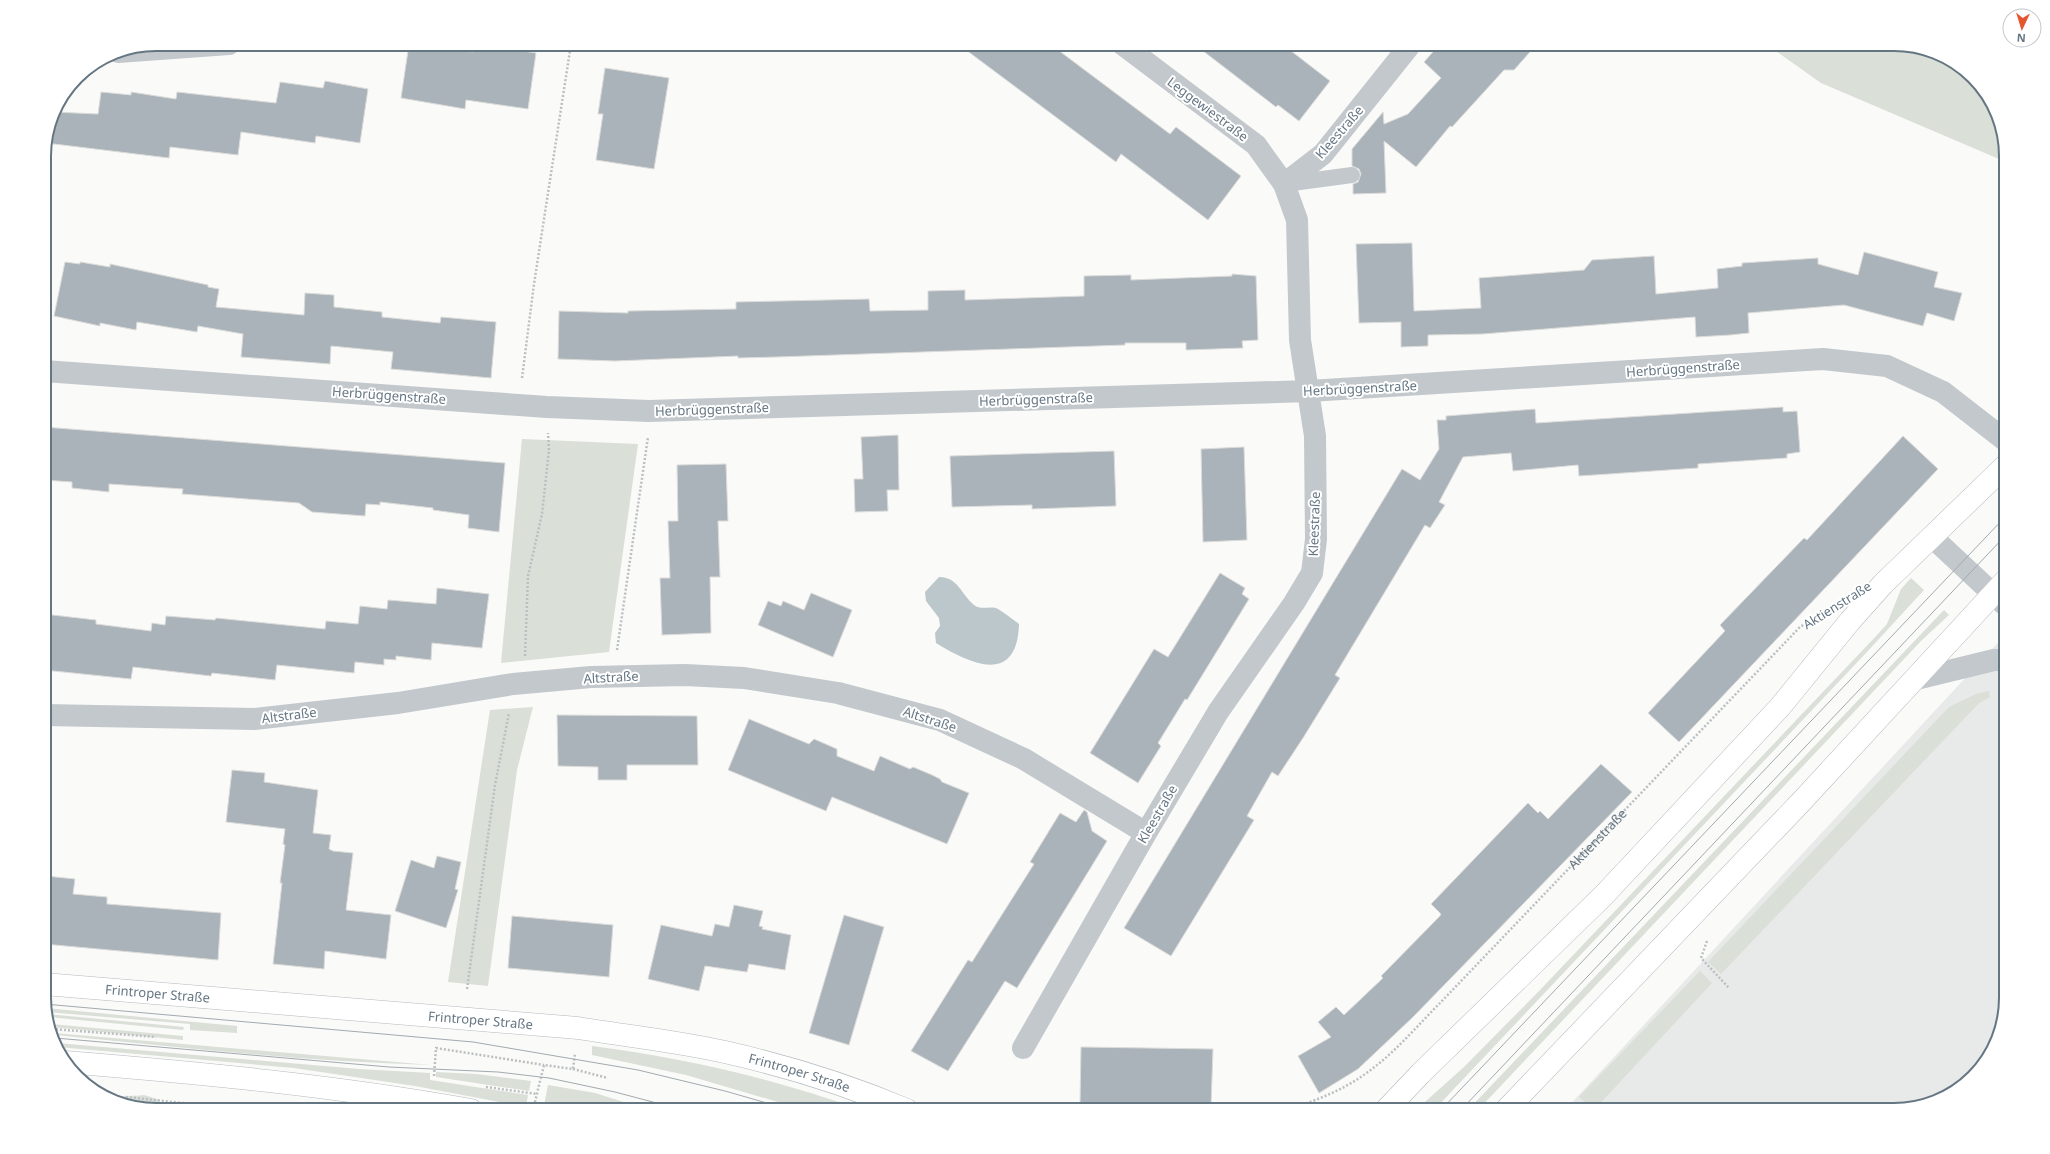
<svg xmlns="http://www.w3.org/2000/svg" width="2050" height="1154" font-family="'Noto Sans',sans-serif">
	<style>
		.built { fill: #e8e9e9 }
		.green { fill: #dadfd7 }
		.water { fill: #bbc7cb }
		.building { fill: #aab3b9; stroke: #dcdcda }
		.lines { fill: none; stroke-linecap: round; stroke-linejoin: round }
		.primary-casing { stroke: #b5babe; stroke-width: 23 }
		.path { stroke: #bbbfc2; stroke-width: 2.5; stroke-dasharray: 2 2; stroke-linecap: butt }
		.lane { stroke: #c3c8cc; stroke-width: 16 }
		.street { stroke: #c3c8cc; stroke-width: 22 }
		.primary { stroke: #fff; stroke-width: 22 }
		.tram { stroke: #a2aab0; stroke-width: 1 }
		.labels { text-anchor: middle; stroke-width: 4; stroke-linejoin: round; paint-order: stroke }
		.street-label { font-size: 13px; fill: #657683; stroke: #fff }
		.rim { fill: none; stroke: #657683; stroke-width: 2 }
	</style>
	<rect width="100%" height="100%" fill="#fafaf8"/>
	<path class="built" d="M 2006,634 L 2006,998 L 1991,1054 L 1950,1095 L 1894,1110 L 1565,1110 Z"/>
	<path class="green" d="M 1766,44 L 1894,44 L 1950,59 L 1991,100 L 2006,149 L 2006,162 L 1821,83 Z
		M 522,439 L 638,444 L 609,652 L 501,663 Z
		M 1911,578 L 1924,590 L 1866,653 L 1434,1110 L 1416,1110 L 1464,1067 L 1540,990 L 1878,634 L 1887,624 L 1901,589 Z
		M 1944,610 L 1949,615 L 1921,641 L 1478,1110 L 1468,1110 Z
		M 1989,691 L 1990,697 L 1979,703 L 1721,974 L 1708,962 L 1949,707 L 1976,694 Z
		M 533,707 L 517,770 L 488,986 L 448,982 L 490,710 Z
		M 1700,971 L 1712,983 L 1594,1110 L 1579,1097 Z
		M 45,1008 L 237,1026 L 237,1033 L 190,1030 L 190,1024 L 46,1012 Z
		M 47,1014 L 184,1027 L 183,1030 L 48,1017 Z
		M 51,1024 L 183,1036 L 183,1040 L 52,1027 Z
		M 54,1033 L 431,1065 C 306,1062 180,1047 55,1035 Z
		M 57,1043 L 359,1069 L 430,1073 L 430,1080 L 528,1095 L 526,1107 L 415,1086 L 294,1068 L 58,1047 Z
		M 592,1046 C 684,1058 773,1078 861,1110 L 805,1110 L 686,1075 L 592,1055 Z
		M 436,1072 L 476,1074 L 531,1081 L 529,1091 L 436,1077 Z
		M 548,1085 L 595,1093 L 649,1110 L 543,1110 Z
		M 144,1095 L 157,1099 L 165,1107 L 170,1109 L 181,1103 L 189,1109 L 194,1106 L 200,1106 L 201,1110 L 156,1110 L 114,1099 C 122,1094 134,1097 144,1095 Z"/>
	<path class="water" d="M 939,577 C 958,577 961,594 974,605 C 981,611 991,605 998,609 C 1005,613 1012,619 1019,624 C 1017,686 970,664 936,643 L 935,633 L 940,626 L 939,618 L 926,601 L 925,592 Z"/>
	<path class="building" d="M 409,44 L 426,44 L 473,52 L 474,44 L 479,44 L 536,53 L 528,109 L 466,100 L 465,109 L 401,98 Z
		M 958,44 L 1050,44 L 1170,134 L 1176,127 L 1241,176 L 1208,220 L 1121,154 L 1116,162 Z
		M 1194,44 L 1282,44 L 1330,81 L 1299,121 L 1278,105 L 1276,107 Z
		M 1440,44 L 1537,44 L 1514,70 L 1504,70 L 1452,127 L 1450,126 L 1416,167 L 1384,141 L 1386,193 L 1353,194 L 1353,184 L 1358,182 L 1361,174 L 1359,169 L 1352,166 L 1352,149 L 1383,112 L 1384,124 L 1408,114 L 1441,78 L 1424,62 Z
		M 605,68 L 669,78 L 654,169 L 596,160 L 603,114 L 598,114 Z
		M 325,81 L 368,89 L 360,143 L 316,136 L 315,143 L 241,132 L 238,155 L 170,147 L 169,158 L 46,143 L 54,112 L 98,114 L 101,92 L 131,95 L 131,92 L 176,99 L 177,92 L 276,103 L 280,82 L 323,88 Z
		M 1412,243 L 1414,311 L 1481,308 L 1479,278 L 1584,270 L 1592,260 L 1654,256 L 1656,294 L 1718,288 L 1717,269 L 1742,266 L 1742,263 L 1818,258 L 1818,264 L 1858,275 L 1864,252 L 1938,272 L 1934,287 L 1962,293 L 1954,321 L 1927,313 L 1923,326 L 1844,305 L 1748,313 L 1749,333 L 1730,335 L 1696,337 L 1695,317 L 1483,334 L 1428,335 L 1428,346 L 1401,347 L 1401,322 L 1359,323 L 1356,244 Z
		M 65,262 L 80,264 L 80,262 L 110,267 L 110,264 L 208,285 L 208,287 L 219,289 L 216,307 L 304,315 L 305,293 L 334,295 L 334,307 L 382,312 L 382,317 L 440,323 L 441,317 L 496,322 L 491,378 L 391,369 L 393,352 L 331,346 L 330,364 L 241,357 L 243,334 L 198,326 L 197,332 L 137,322 L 136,330 L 100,323 L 100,326 L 54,316 Z
		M 1232,274 L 1256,276 L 1258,340 L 1242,341 L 1243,348 L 1186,350 L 1186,343 L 1125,343 L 1125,345 L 777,357 L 738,358 L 738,356 L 615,361 L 558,359 L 559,311 L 628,313 L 628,311 L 736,309 L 736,302 L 869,299 L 870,311 L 928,310 L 928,291 L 965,290 L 965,300 L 1084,296 L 1084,276 L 1131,275 L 1131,280 L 1232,276 Z
		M 1783,407 L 1783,412 L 1797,411 L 1800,452 L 1787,454 L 1787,458 L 1698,464 L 1698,468 L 1579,476 L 1578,465 L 1513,471 L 1511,453 L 1463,457 L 1439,502 L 1445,505 L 1430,528 L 1425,525 L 1335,675 L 1340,678 L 1303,738 L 1278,776 L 1272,772 L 1247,816 L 1254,820 L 1171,956 L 1124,928 L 1402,469 L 1420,480 L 1439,449 L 1437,420 L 1446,420 L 1446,416 L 1535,409 L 1536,423 Z
		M 44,427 L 505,463 L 499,532 L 468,528 L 469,515 L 433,510 L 433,508 L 380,502 L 380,505 L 366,504 L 365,516 L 312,512 L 299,503 L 182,494 L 183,489 L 109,484 L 109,492 L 72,488 L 72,482 L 44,480 Z
		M 898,435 L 899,490 L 887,490 L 888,511 L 855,512 L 854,479 L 863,479 L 861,437 Z
		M 1903,436 L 1938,469 L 1679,742 L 1648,713 L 1725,631 L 1720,625 L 1804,538 L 1807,540 Z
		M 1244,447 L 1247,540 L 1203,542 L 1201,449 Z
		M 1114,451 L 1116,506 L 1032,509 L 1032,505 L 952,507 L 950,456 Z
		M 726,464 L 728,521 L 718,521 L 720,577 L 710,577 L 711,633 L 662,635 L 660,578 L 670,578 L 668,521 L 678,521 L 677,465 Z
		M 1220,573 L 1245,588 L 1242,594 L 1249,599 L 1187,700 L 1185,699 L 1158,743 L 1161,746 L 1138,783 L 1090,753 L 1154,649 L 1168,657 Z
		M 437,588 L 489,594 L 482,648 L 432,643 L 431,660 L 396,656 L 396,660 L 384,659 L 384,665 L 355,662 L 354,673 L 277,665 L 275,680 L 212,673 L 211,676 L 133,667 L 131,679 L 44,670 L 44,614 L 96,620 L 96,624 L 151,631 L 152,623 L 165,625 L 166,616 L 215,620 L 216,618 L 325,629 L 326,621 L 358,624 L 360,606 L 387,609 L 388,600 L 436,604 Z
		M 811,593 L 852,610 L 833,657 L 758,625 L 768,601 L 781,606 L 783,601 L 804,610 Z
		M 557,715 L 697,716 L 698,765 L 627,765 L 627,780 L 598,780 L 598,767 L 558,766 Z
		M 749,719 L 809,744 L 814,739 L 837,749 L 837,756 L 874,771 L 880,756 L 910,769 L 913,767 L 932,775 L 940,779 L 942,782 L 969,793 L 947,844 L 832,797 L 826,811 L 728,770 Z
		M 1601,764 L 1632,792 L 1413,1017 L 1358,1069 L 1319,1093 L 1298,1056 L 1331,1037 L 1318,1022 L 1336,1007 L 1344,1015 L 1383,978 L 1381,976 L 1440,916 L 1441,914 L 1431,904 L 1528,803 L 1538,813 L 1540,811 L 1548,819 Z
		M 232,770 L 265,773 L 264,782 L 318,790 L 313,833 L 331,835 L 329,849 L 333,851 L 353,853 L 346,910 L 391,915 L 386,959 L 325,951 L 324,969 L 273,964 L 282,883 L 280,883 L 285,845 L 283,844 L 285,829 L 226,822 Z
		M 1084,810 L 1087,812 L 1092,831 L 1107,841 L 1017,988 L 1005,981 L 948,1071 L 911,1051 L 968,960 L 972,962 L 1034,864 L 1030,862 L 1060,813 L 1076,822 Z
		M 437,856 L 461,862 L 455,889 L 458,890 L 446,928 L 395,911 L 411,860 L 434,868 Z
		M 46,876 L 75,879 L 73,894 L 107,897 L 107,904 L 221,913 L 218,960 L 44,944 Z
		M 734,905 L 763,911 L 759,926 L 763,927 L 762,929 L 791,935 L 785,970 L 749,964 L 747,972 L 705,966 L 699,991 L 648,979 L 661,925 L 712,936 L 715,924 L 729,927 Z
		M 844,915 L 884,927 L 849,1045 L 809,1033 Z
		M 512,916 L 613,925 L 609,977 L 508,968 Z
		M 1081,1047 L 1213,1049 L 1211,1107 L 1195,1107 L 1195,1110 L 1109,1110 L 1109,1104 L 1080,1104 Z"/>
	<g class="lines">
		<defs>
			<g id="primary">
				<path id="s2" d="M 44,984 L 578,1028 C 627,1036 676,1041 725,1052 C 787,1066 848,1085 907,1110"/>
				<path d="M 65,1062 C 202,1073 337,1086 471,1110"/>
				<path d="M 1386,1110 L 1421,1073 L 1604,895 L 1780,707 L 1850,621 L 1883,584 L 2006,465"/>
				<path d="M 1506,1110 L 1801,802 L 2006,580"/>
			</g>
		</defs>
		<use href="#primary" class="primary-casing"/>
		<g class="path">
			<path d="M 522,378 L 534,284 L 571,44"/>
			<path d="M 617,650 L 648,437"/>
			<path d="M 525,656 L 528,576 L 542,514 L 549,450 L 548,433"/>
			<path d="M 1707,941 L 1701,958 L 1729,988"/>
			<path d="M 467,989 L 495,785 L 509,713"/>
			<path d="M 52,1029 L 156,1037"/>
			<path d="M 573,1069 L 608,1078"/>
			<path d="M 434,1076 L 436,1048 L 544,1065"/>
			<path d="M 486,1087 L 537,1094"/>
			<path d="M 126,1097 L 249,1110"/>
			<path d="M 533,1110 L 544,1065 L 573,1069 L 575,1054"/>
			<path id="s1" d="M 1287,1110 C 1314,1101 1342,1091 1365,1074 C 1393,1055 1417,1026 1441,1002 L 1800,627 L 1816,617"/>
		</g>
		<path class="lane" d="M 1285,184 L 1352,175"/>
		<path class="street" d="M 118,52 L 229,44
			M 1284,184 L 1323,154 L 1411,44
			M 44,371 L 547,407 L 649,411 L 1309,391 L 1823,359 L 1887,366 L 1943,392 L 2006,441
			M 1932,537 L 2006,606
			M 1916,679 L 1994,660 L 2006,660
			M 44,715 L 254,719 L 398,703 L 513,684 L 591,677 L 685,675 L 744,678 L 838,693 L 940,720 L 1024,759 L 1146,833
			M 1023,1048 L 1146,833 L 1218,712 L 1294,603 L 1312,573 L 1316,539 L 1315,436 L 1300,340 L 1297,220 L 1284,184 L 1256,145 L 1122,44"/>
		<use href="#primary" class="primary"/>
		<path class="tram" d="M 44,1004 L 473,1042 L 638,1070 L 725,1091 L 791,1110
			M 55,1038 L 389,1067 L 498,1072 L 549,1078 L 615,1092 L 683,1110
			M 1441,1110 L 2006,516
			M 1461,1110 L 2006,535"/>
	</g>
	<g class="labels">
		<g class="street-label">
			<text transform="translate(1208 109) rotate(37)" y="5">Leggewiestraße</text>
			<text transform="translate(1339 132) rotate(-49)" y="5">Kleestraße</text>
			<text transform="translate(1683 368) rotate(-4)" y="5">Herbrüggenstraße</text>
			<text transform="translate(1360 388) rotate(-3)" y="5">Herbrüggenstraße</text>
			<text transform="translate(389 395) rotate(4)" y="5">Herbrüggenstraße</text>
			<text transform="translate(1036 399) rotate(-2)" y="5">Herbrüggenstraße</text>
			<text transform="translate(712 409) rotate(-2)" y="5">Herbrüggenstraße</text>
			<text transform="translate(1314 524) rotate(-88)" y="5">Kleestraße</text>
			<text transform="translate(1837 605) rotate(-32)" y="5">Aktienstraße</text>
			<text transform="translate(611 677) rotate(-3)" y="5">Altstraße</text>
			<text transform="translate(289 715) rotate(-7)" y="5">Altstraße</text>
			<text transform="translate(930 719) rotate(18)" y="5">Altstraße</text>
			<text transform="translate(1157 814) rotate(-60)" y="5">Kleestraße</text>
			<text dy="5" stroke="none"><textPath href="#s1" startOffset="417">Aktienstraße</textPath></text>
			<text dy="5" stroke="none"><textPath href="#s2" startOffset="114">Frintroper Straße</textPath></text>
			<text dy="5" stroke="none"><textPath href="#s2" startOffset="438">Frintroper Straße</textPath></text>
			<text dy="5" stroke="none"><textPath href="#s2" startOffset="762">Frintroper Straße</textPath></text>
		</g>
	</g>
	<path d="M0 0H2050V1154H0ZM156 51H1894A105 105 0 0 1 1999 156V998A105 105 0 0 1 1894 1103H156A105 105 0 0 1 51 998V156A105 105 0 0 1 156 51Z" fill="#fff" fill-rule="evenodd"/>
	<path class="rim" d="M156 51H1894A105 105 0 0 1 1999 156V998A105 105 0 0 1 1894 1103H156A105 105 0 0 1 51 998V156A105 105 0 0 1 156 51Z"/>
	<g transform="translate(2022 28) rotate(184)"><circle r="19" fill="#ffffff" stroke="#c1c8cd"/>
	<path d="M0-3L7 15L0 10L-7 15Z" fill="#e4572e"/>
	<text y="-6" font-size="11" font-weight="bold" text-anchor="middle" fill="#657683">N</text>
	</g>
</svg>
